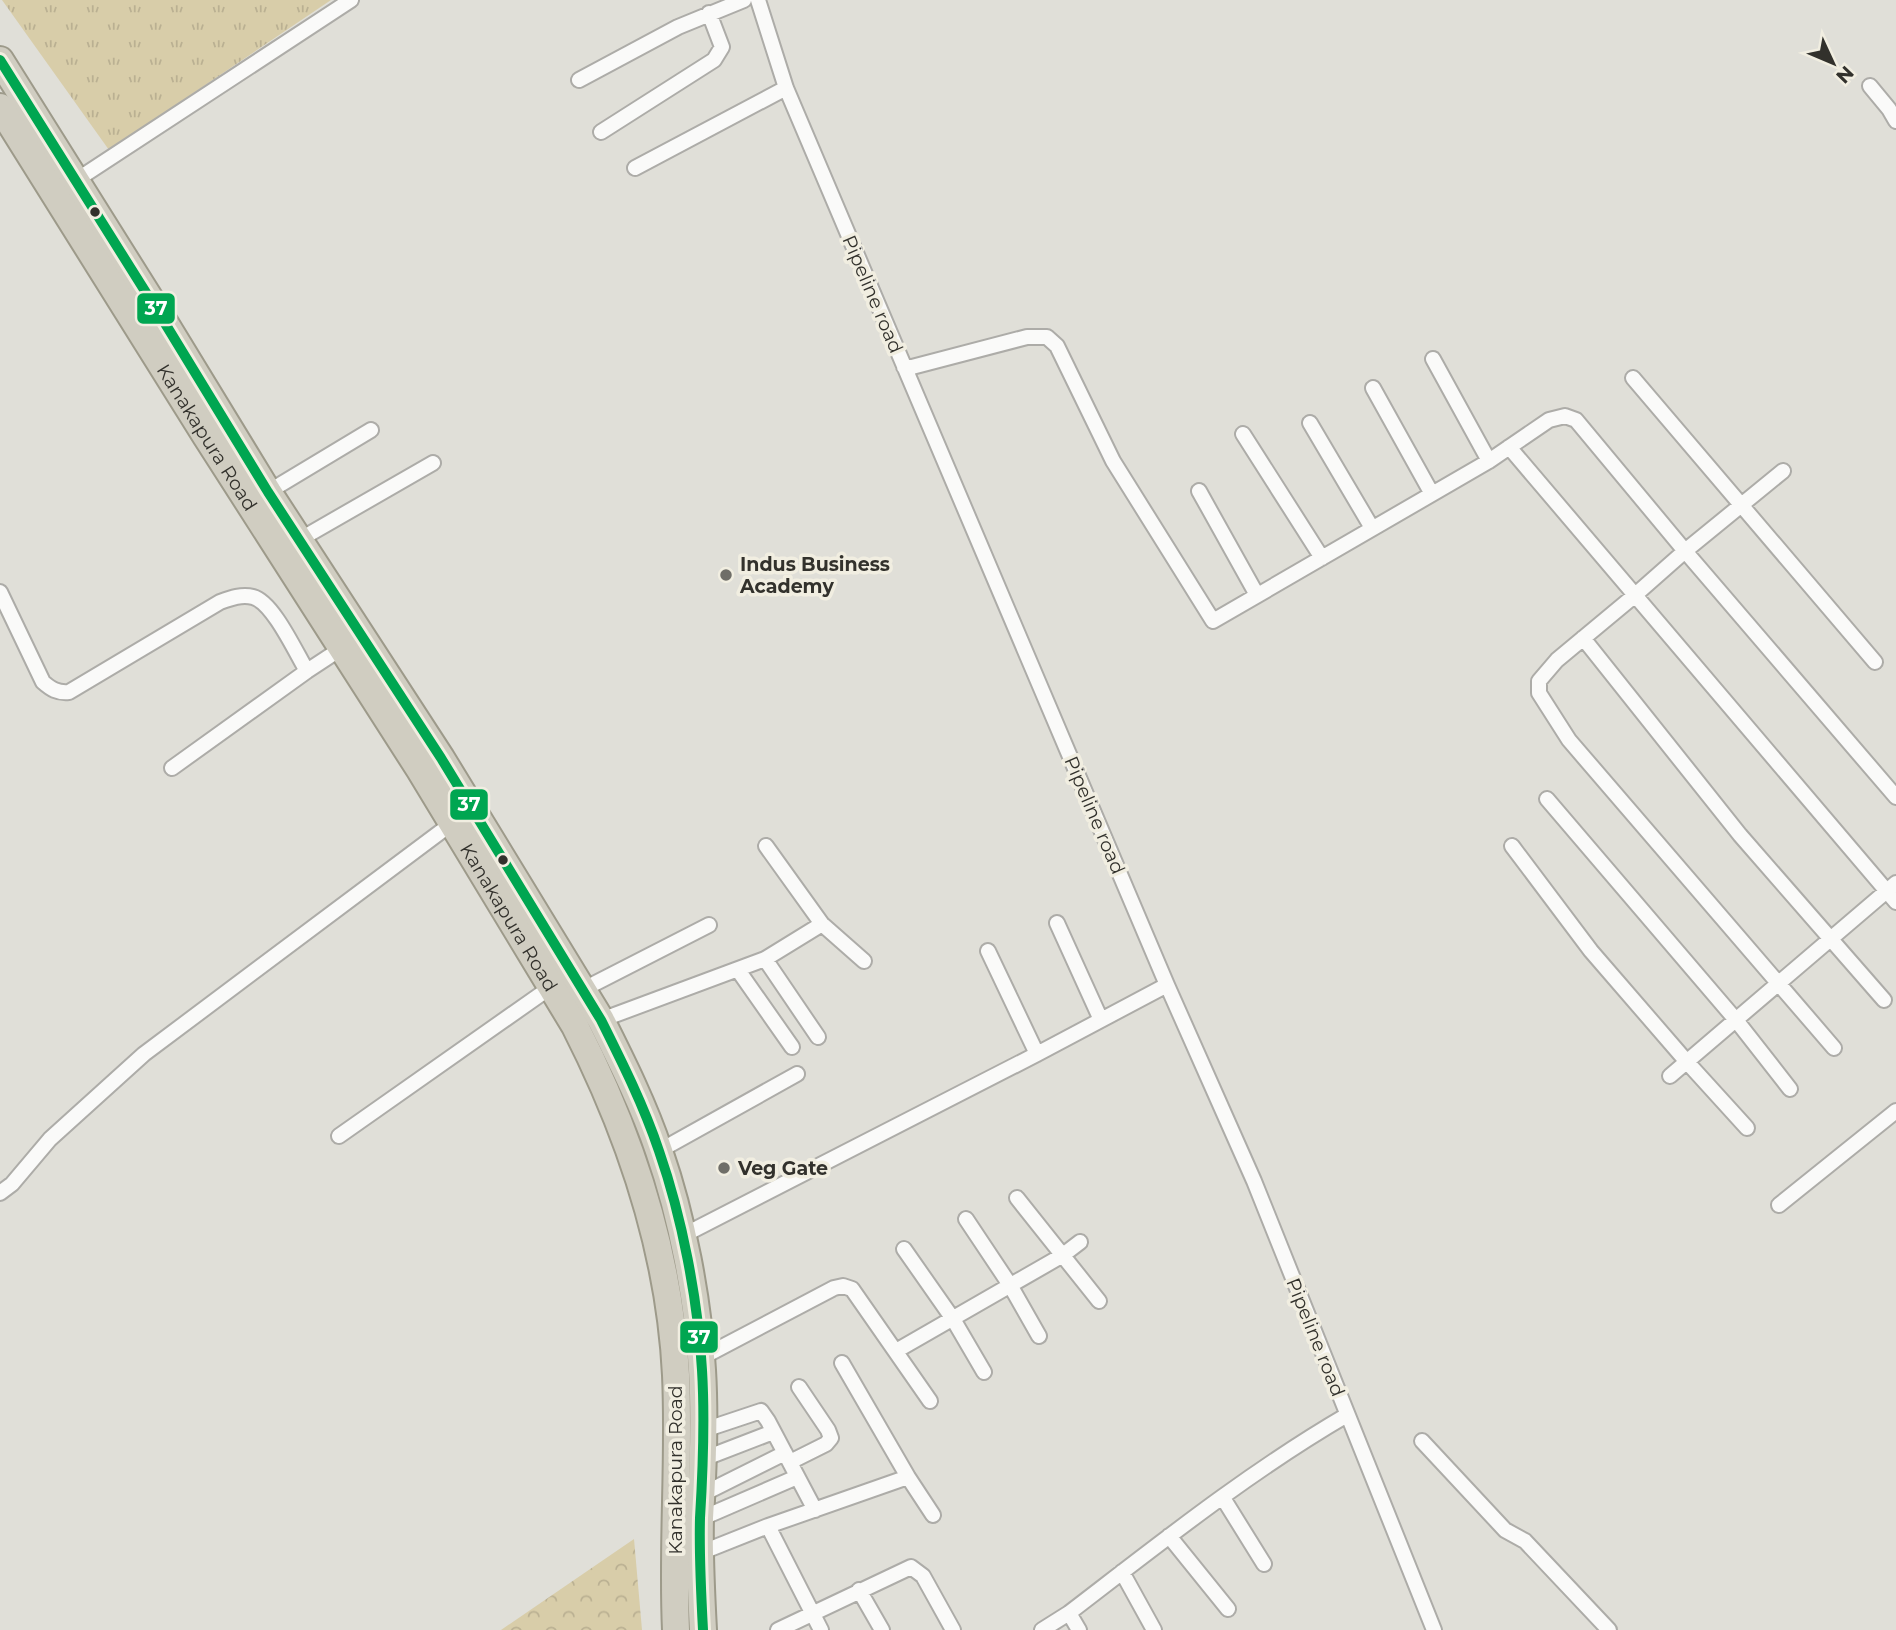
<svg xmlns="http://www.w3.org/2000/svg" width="1896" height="1630" font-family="Montserrat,sans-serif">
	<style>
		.grass { fill: url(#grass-tufts) }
		.forest { fill: url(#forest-crowns) }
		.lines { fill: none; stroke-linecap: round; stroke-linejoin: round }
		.street-casing { stroke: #adaca8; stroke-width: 18 }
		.highway-casing { stroke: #9d9a8a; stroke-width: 30 }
		.street { stroke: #fafaf9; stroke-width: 14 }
		.highway { stroke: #d0cdc1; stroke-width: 26 }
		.bus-1-casing { stroke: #f1eee1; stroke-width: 16 }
		.bus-1 { stroke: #00a651; stroke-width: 10 }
		.bus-dot { fill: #32312c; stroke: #f1eee1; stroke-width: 2.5 }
		.poi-dot { fill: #6f6e68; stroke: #f1eee1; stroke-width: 2.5 }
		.labels { text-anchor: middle; stroke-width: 7; stroke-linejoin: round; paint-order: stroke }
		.street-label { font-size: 19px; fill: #32312c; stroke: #f1eee1 }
		.poi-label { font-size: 19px; font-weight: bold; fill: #32312c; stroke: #f1eee1; text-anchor: start }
		.line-badge { stroke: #f1eee1; stroke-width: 2.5 }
		.badge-label { font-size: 19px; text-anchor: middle; font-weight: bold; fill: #fff }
	</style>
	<defs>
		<pattern id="grass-tufts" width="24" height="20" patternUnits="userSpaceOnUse" patternTransform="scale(1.75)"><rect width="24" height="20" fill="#d8cda9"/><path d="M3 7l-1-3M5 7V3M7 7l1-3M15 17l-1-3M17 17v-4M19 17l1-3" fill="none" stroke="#bab092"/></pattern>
		<pattern id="forest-crowns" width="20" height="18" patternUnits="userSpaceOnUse" patternTransform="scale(1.75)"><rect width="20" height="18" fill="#d8cda9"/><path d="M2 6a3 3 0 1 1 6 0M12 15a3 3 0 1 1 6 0" fill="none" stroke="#bab092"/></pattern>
	</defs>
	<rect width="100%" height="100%" fill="#e0dfd8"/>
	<path class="grass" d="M 2,0 L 331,0 L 109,150 Z"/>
	<path class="forest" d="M 634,1539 L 642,1630 L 501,1630 Z"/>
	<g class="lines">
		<defs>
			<path id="street" d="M 758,0 L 786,88 L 1167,985 L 1254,1181 L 1434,1630
				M 579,80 L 678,27 L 744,0
				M 1870,86 L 1889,109 L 1896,121
				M 601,132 L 714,60 L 722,47 L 709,13
				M 635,168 L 786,88
				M 75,181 L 351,0
				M 1433,359 L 1489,461
				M 904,367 L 912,367 L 1027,337 L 1047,337 L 1057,346 L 1113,461 L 1213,621 L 1489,461 L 1549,420 L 1565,416 L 1576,420 L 1685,551 L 1634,596 L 1557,660 L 1539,681 L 1539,693 L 1569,740 L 1834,1048
				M 1633,378 L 1875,662
				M 1373,388 L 1432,494
				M 1310,423 L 1372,528
				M 1243,434 L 1322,558
				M 1509,447 L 1896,902
				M 1783,471 L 1685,551 L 1896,797
				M 1199,491 L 1257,595
				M 268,492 L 371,430
				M 299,540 L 433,463
				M 0,592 L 43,682 C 51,689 57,693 69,692 L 220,602 C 231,598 242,594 253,597 C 273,602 296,653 307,671 L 342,648
				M 1583,638 L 1740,835 L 1884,1000
				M 172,768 L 307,671
				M 1547,799 L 1736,1020 L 1790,1089
				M 766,846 L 822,924 L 864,961
				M 1512,846 L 1591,951 L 1687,1062 L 1747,1128
				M 1057,923 L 1101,1020
				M 988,951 L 1037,1054
				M 765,959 L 818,1037
				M 738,970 L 792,1047
				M 582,990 L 709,925
				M 601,1020 L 765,959 L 822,924
				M 1670,1076 L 1896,883
				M 339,1136 L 551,987
				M 659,1151 L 797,1074
				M 0,1193 L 12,1184 L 50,1139 L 144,1054 L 451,824
				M 1017,1198 L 1099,1301
				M 1779,1205 L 1896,1111
				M 966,1219 L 1010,1285 L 1039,1336
				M 682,1236 L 1037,1054 L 1167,985
				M 904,1249 L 953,1319 L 984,1372
				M 896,1351 L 1063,1255 L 1080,1242
				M 701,1358 L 834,1288 L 843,1286 L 852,1289 L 930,1401
				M 842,1363 L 908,1477 L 933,1515
				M 704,1430 L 761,1411 L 768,1421 L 815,1510
				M 1422,1441 L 1505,1530 L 1525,1541 L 1609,1630
				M 703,1459 L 773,1432
				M 790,1462 L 826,1444 L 831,1438 L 828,1430 L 799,1387
				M 703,1494 L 785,1453
				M 1223,1498 L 1264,1564
				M 700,1519 L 797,1477
				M 768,1526 L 821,1630
				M 1169,1536 L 1228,1609
				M 700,1553 L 768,1526 L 908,1477
				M 1122,1572 L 1154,1630
				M 859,1590 L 882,1630
				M 1069,1613 L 1079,1630
				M 778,1630 L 911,1567 L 923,1576 L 953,1630
				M 1042,1630 L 1069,1613 C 1159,1544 1249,1472 1347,1415"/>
			<g id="highway">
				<path d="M 0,60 L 155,307 L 268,492 L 441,758 L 601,1020 C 622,1062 644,1106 659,1151 C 682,1217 698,1300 702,1370 C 705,1419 703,1469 700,1518 C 699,1555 701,1593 703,1630"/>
				<path id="s1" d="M 0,107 L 206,436 L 420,770 L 575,1026 C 630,1134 670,1253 676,1375 C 680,1460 672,1545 676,1630"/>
			</g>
		</defs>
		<use href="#street" class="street-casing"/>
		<use href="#highway" class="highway-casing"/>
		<use href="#street" class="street"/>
		<use href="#highway" class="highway"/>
		<defs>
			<path id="bus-1" d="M 0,60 L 155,307 L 268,492 L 441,758 L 601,1020 C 622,1062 644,1106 659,1151 C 682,1217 698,1300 702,1370 C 705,1419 703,1469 700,1518 C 699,1555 701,1593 703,1630"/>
		</defs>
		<use href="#bus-1" class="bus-1-casing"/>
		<use href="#bus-1" class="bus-1"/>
	</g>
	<g class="bus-dot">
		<circle cx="95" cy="212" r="6"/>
		<circle cx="503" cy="860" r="6"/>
	</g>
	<g class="poi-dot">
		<circle cx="726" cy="575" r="7"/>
		<circle cx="724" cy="1168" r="7"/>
	</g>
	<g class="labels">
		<g class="street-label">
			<text transform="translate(873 294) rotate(67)" y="7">Pipeline road</text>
			<text dy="7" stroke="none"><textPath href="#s1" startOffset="390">Kanakapura Road</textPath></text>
			<text transform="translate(1095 815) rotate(67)" y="7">Pipeline road</text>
			<text dy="7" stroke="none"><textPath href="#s1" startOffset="957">Kanakapura Road</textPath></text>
			<text transform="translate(1316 1337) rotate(68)" y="7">Pipeline road</text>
			<text transform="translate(675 1470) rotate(-90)" y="7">Kanakapura Road</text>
		</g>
		<g class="poi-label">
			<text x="740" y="571">Indus Business<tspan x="740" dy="22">Academy</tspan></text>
			<text x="738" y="1175">Veg Gate</text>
		</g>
	</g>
	<g class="line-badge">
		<rect x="136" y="292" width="40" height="33" rx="7" fill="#00a651"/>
		<rect x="449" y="788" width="40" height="33" rx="7" fill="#00a651"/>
		<rect x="679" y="1320" width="40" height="34" rx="7" fill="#00a651"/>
	</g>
	<g class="badge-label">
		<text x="156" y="315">37</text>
		<text x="469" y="811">37</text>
		<text x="699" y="1344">37</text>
	</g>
	<g transform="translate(1833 63) rotate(134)" stroke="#f1eee1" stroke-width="5" paint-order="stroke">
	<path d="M0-5L12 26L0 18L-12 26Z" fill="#32312c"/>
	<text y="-10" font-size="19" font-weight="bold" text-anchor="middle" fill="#32312c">N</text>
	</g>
</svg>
